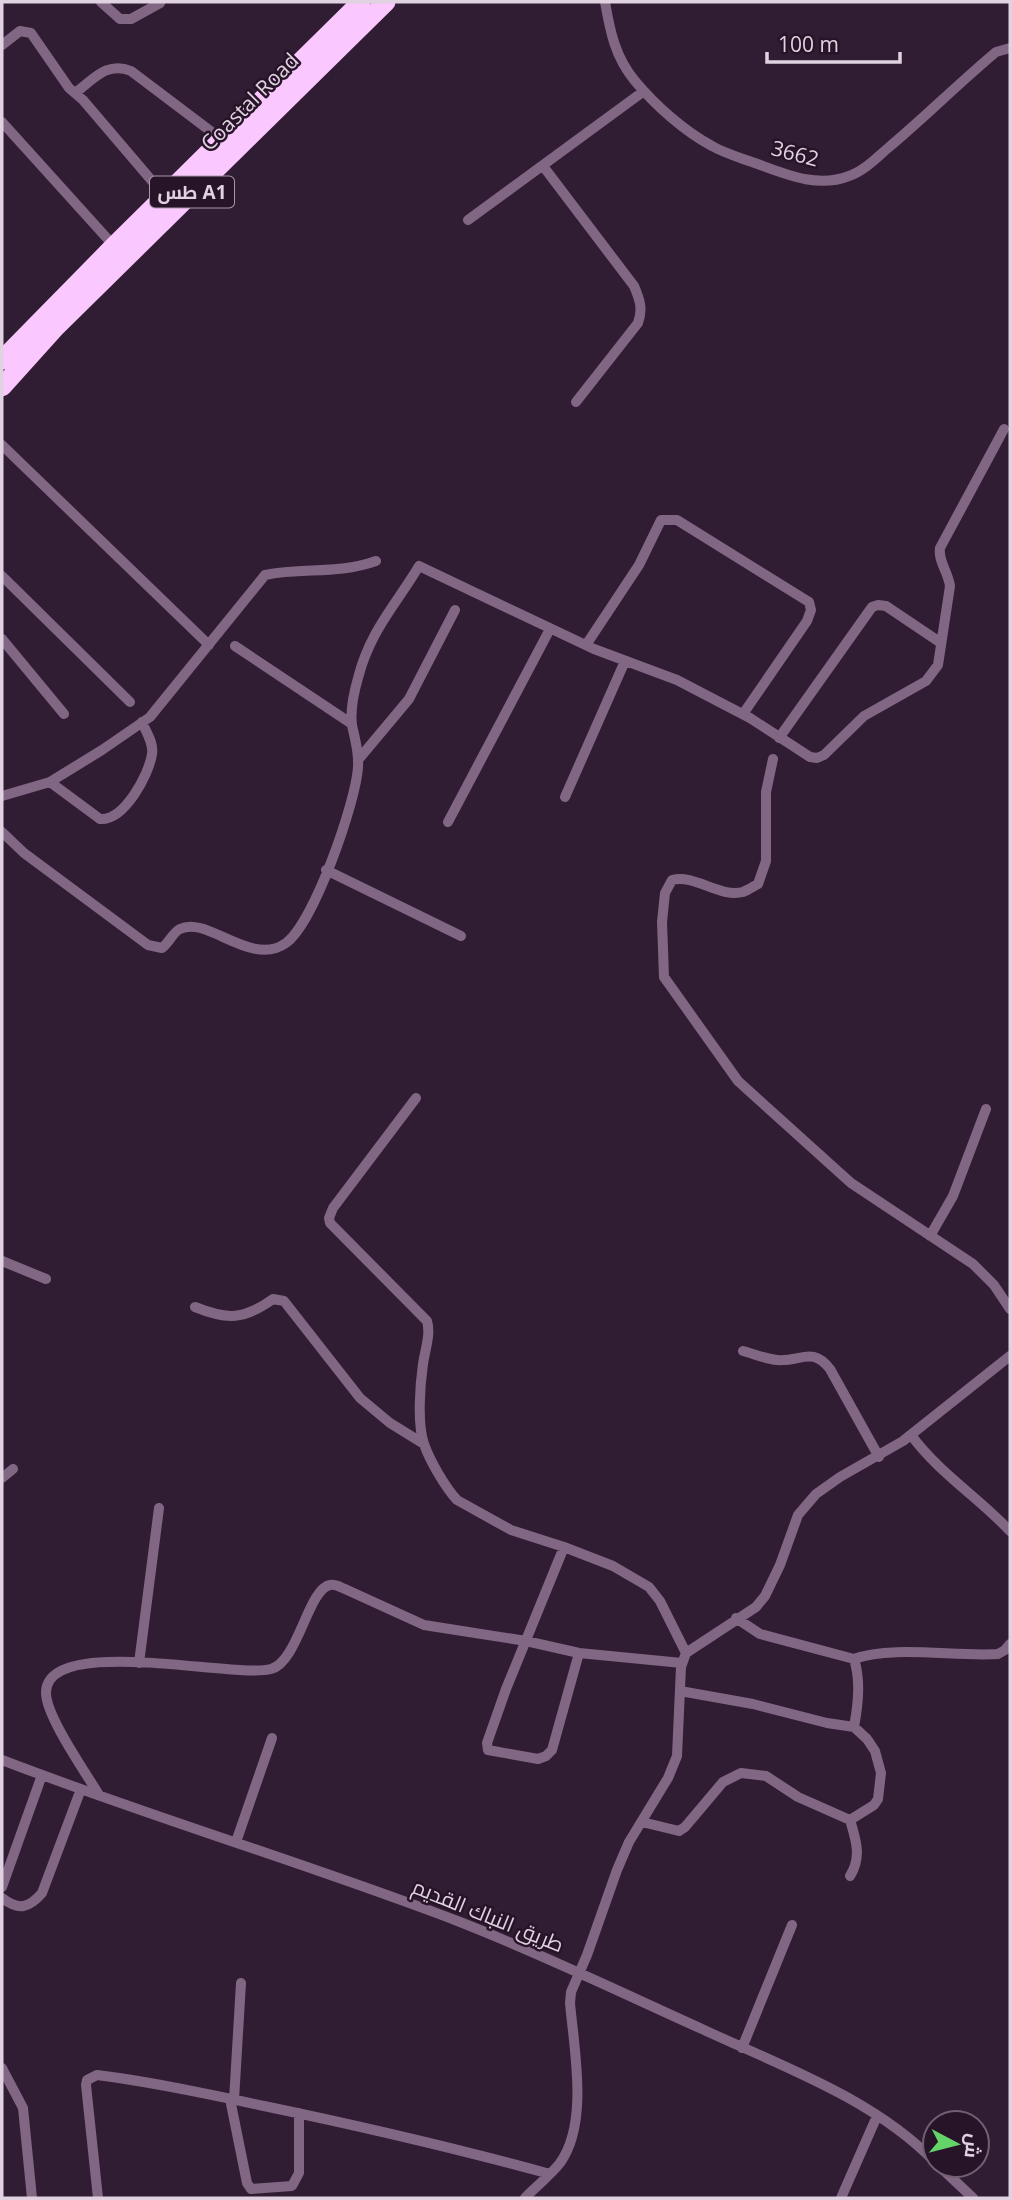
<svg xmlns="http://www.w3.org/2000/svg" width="1012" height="2200" font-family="'Open Sans',Cairo,sans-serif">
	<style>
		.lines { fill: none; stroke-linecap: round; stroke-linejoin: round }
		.street { stroke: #816783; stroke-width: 10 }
		.highway { stroke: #fbc7ff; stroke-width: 19 }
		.labels { text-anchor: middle; stroke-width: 5; stroke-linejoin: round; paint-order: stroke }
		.shield { fill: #271429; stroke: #a899a9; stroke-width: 2 }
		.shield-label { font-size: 19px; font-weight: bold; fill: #e0d2e0 }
		.street-label { font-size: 21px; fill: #e0d2e0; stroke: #271429 }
	</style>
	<rect width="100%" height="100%" fill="#311d33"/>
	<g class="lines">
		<path class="street" d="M 101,2 L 120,19 L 131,19 L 160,3
			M 605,2 C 610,31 615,57 635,81 C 655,105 684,131 712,146 C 724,153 738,157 752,162 C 783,173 816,189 849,176 C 864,171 876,158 888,148 C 925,117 959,83 996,52 L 1010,48
			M 2,45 L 20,31 L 31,33 L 69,88 L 83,100 L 164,195
			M 75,93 C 94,79 107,61 131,71 L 221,139
			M 2,122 L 114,246
			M 543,166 L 634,286 C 640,300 643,309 638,323 L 576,402
			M 468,220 L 644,91
			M 2,445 L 209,645
			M 2,576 L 130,702
			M 2,639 L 64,714
			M 586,645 L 639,565 L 661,520 L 677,520 L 809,602 L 811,610 L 807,621 L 743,714
			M 235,646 L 352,724
			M 779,738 L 872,607 L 878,605 L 886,606 L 941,643
			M 773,759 L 766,792 L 766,861 L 758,884 C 754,886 748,890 743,892 C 719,898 695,874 672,880 L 665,893 L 662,922 L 664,977 L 738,1081 L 851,1183 L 973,1264 L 994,1285 L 1010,1309
			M 358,760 L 409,699 L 455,610
			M 50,782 L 100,819 C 124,821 149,775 152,754 C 154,743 146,732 142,722
			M 2,796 L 50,782 L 102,750 L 150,717 L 265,575 C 304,567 336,575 376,561
			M 565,797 L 625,661
			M 448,822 L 550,629
			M 2,832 L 24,853 L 148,945 L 162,948 C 169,943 173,932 180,929 C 207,915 251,968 286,943 C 314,923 356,802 358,767 C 359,751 355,740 352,725 C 350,710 354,692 358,678 C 370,631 395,606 419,566 L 594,649 L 677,680 L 750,718 L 810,757 L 817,758 L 824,755 L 864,716 L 926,681 L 938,665 L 950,586 C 948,571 938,562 940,548 L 1004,429
			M 326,870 L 461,936
			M 416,1098 L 333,1208 L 329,1218 L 330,1223 L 427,1321 C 431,1334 425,1350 423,1364 C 420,1385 417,1424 424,1444 C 430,1461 445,1487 457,1500 L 511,1530 L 564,1547 L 613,1566 L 649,1587 L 660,1601 L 686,1653
			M 930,1236 L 953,1196 L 986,1109
			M 2,1261 L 46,1279
			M 195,1307 C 227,1320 244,1320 273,1299 L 284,1301 L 360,1398 L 390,1423 L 424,1444
			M 743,1351 C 754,1354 766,1359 777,1360 C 801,1362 812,1346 830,1369 L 879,1457
			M 911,1435 C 941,1475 977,1496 1010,1531
			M 2,1478 L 13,1469
			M 564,1547 L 506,1689 L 487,1743 L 488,1750 L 538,1759 L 546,1756 L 552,1750 L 579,1653
			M 736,1618 L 760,1634 L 854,1659 C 861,1681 858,1705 854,1727
			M 854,1659 C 892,1645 956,1657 998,1654 L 1005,1650 L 1010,1644
			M 139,1663 L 159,1508
			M 680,1691 L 753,1704 L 827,1723 L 854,1727 L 867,1739 L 875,1751 L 881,1773 L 878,1799 L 874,1805 L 850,1820
			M 2,1760 C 153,1818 309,1864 460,1922 C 542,1954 622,1993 702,2029 C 781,2066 873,2098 935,2162
			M 99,1795 C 86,1773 45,1715 46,1692 C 48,1634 235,1679 271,1669 C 298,1662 308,1589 330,1585 C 335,1584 340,1587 345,1589 L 424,1625 L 526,1641 L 579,1653 L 682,1663
			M 642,1822 L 679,1831 L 685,1827 L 723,1782 L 741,1773 L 766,1776 L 798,1797 L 850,1820 C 856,1840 862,1857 850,1876
			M 236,1842 L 272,1738
			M 2,1887 L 42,1775
			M 2,1898 C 19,1911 29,1908 42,1893 L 81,1789
			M 742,2048 L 792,1925
			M 2,2068 L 23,2108 L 32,2198
			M 230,2099 L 247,2183 L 251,2189 L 292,2186 L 299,2173 L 299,2113
			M 234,2100 L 241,1983
			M 938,2165 L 973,2198
			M 98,2198 L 86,2085 L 87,2080 L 97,2075 C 153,2082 209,2094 264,2106 C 360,2126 455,2148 550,2174
			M 525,2198 C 536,2186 550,2176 560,2163 C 589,2123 574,2049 570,2003 L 571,1992 L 587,1955 L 617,1870 L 629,1842 L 668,1778 L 677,1756 L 681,1667 L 686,1653 L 756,1607 L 765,1596 L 780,1565 L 798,1515 L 816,1494 L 840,1477 L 903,1441 L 1010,1356
			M 841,2198 L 877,2116"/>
		<path class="highway" d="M 2,360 L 114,246 L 361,2
			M 2,387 L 56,327 L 386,2"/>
	</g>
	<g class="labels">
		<rect class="shield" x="150" y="176.5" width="84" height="31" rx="5"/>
		<g class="shield-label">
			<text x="192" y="199">طس A1</text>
		</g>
		<g class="street-label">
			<text transform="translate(250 102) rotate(-45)" y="7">Coastal Road</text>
			<text transform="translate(795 154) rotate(15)" y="7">3662</text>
			<text transform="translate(488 1916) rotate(22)" y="7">طريق النباك القديم</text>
		</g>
	</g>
	<rect width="1012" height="2200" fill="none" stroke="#e0d2e0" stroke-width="7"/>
	<g transform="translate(956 2144) rotate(97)"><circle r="33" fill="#271429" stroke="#716072" stroke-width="2"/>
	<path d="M0-5L12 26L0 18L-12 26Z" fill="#64d468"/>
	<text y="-10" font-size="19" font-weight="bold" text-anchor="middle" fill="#e0d2e0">ش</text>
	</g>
	<path d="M767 52v10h133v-10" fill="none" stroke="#e0d2e0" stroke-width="3.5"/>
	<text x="778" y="52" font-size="21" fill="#e0d2e0" stroke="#271429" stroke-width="5" paint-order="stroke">100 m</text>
</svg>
